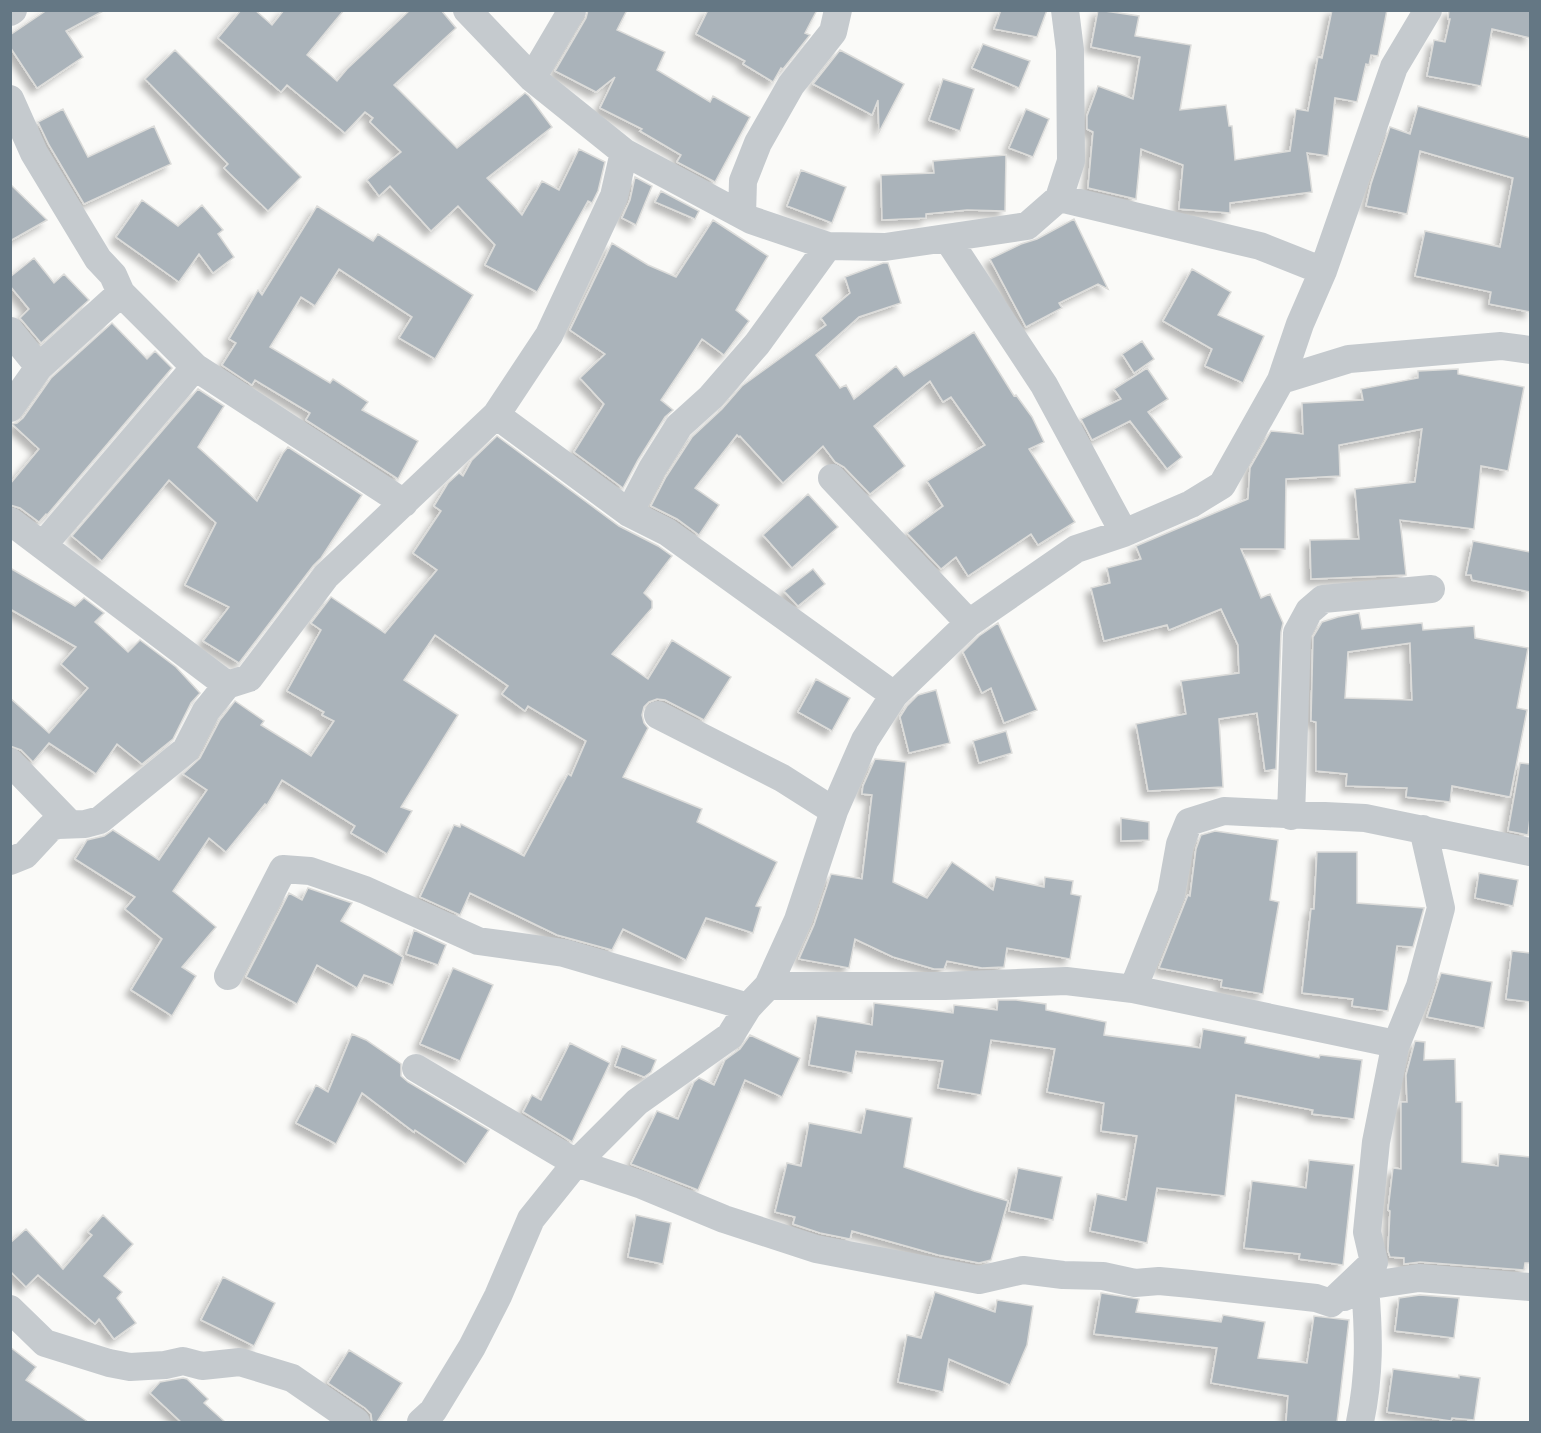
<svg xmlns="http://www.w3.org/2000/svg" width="1541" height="1433" font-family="Helvetica,sans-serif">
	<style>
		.building { fill: #aab3ba; stroke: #dcdcda; stroke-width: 1.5; fill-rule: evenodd; filter: url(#shadow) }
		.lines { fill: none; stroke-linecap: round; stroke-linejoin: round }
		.street { stroke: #c5cace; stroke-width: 28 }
	</style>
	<defs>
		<filter id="shadow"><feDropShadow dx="-5.5" dy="5.5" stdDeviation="3" flood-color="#0004"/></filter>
	</defs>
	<rect width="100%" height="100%" fill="#fafaf8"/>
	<path class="building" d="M 47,10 L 105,10 L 66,31 L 83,57 L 37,88 L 10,47 L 10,35 Z
		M 241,10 L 255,10 L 272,25 L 284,10 L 344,10 L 307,55 L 337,81 L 347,69 L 410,10 L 441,10 L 456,28 L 394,85 L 457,148 L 525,93 L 529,96 L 552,127 L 487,178 L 522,215 L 542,181 L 559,190 L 579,149 L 605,162 L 598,191 L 592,203 L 588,201 L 537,292 L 485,265 L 495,245 L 458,206 L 431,231 L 390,186 L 379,196 L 367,180 L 401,152 L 370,122 L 373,118 L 365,112 L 345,133 L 287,85 L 281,92 L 218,38 Z
		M 588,10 L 627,10 L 617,30 L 665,52 L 657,70 L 710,102 L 713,96 L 750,117 L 715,182 L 677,162 L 681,155 L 640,131 L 642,129 L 600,108 L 615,77 L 596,92 L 555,71 L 586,18 Z
		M 708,10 L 817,10 L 805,33 L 810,35 L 783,69 L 781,68 L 773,82 L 743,64 L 745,61 L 696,34 Z
		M 1001,10 L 1047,10 L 1037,37 L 994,29 Z
		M 1098,10 L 1139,16 L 1135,36 L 1191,45 L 1180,110 L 1226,105 L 1229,126 L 1232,126 L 1235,160 L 1290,151 L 1296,109 L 1308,111 L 1318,57 L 1322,58 L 1332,10 L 1387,10 L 1378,56 L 1371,55 L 1369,65 L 1366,64 L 1357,102 L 1335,98 L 1328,156 L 1307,153 L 1312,192 L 1230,203 L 1230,213 L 1179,209 L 1183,165 L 1141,149 L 1136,199 L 1088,188 L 1093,132 L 1087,129 L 1087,116 L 1098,86 L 1133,99 L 1140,57 L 1091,47 Z
		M 1449,10 L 1530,10 L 1530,38 L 1492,29 L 1481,86 L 1427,76 L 1434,40 L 1445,42 L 1450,19 L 1448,19 Z
		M 983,44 L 1030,61 L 1019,88 L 972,68 Z
		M 175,50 L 301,177 L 268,211 L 224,168 L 228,164 L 145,79 Z
		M 840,50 L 904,84 L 879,132 L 878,100 L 872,115 L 813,84 Z
		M 943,79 L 974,89 L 960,131 L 929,120 Z
		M 1418,106 L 1530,138 L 1530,312 L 1489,304 L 1491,292 L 1415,276 L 1425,231 L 1500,247 L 1513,178 L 1420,151 L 1407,214 L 1366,206 L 1371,184 L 1390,127 L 1410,134 Z
		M 63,109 L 88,157 L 154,126 L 171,164 L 84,204 L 49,145 L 38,122 Z
		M 1026,109 L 1049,119 L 1033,157 L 1009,148 Z
		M 1006,155 L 1005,211 L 967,210 L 926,214 L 926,218 L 882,220 L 881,175 L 934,173 L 933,161 Z
		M 801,170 L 846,187 L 832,223 L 787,206 Z
		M 635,177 L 652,186 L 636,225 L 622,218 L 630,200 Z
		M 10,184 L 47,220 L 10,241 Z
		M 661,191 L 699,211 L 695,219 L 655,202 Z
		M 142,200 L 178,226 L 202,205 L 223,230 L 218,234 L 234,257 L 213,273 L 199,254 L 179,282 L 116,237 Z
		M 317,206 L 373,241 L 378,234 L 473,295 L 435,359 L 399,338 L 412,317 L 339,269 L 315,306 L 301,297 L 270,347 L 330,383 L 333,379 L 368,402 L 362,410 L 418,441 L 398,479 L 306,420 L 310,413 L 255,380 L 252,385 L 222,365 L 236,343 L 229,339 L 258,290 L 262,295 Z
		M 1074,219 L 1108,289 L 1098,284 L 1059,303 L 1062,308 L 1026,327 L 990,259 L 1021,244 L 1037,239 Z
		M 713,220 L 768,256 L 736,310 L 749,321 L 724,355 L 702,339 L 661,400 L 673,410 L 665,417 L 638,460 L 623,488 L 574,452 L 604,404 L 580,378 L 605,354 L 570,330 L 612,243 L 648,265 L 676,277 Z
		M 34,258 L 54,283 L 64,274 L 89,300 L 41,343 L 20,318 L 29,309 L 10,286 L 10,277 Z
		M 883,263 L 888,263 L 901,303 L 859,317 L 816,355 L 840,388 L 846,385 L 854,399 L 896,366 L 904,376 L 974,332 L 1014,396 L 1016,395 L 1032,417 L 1044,442 L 1029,449 L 1075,522 L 1038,545 L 1031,534 L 968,576 L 956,557 L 941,569 L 907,533 L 943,506 L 927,481 L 985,445 L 951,397 L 943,402 L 930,381 L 874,426 L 905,466 L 870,494 L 844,467 L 835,462 L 823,446 L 783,483 L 740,436 L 739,437 L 737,435 L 695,488 L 719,505 L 699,535 L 677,519 L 651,506 L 666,477 L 692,437 L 722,409 L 742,386 L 826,325 L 821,318 L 850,293 L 845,277 Z
		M 1192,269 L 1231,292 L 1218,315 L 1264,336 L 1243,383 L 1205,366 L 1212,349 L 1163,321 Z
		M 112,323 L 147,359 L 155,351 L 172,368 L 47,515 L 46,514 L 39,522 L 20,508 L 10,505 L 10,484 L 39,449 L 12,424 L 17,423 L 23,418 L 51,378 Z
		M 1142,341 L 1154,359 L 1134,373 L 1122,354 Z
		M 1147,368 L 1168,399 L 1148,412 L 1182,457 L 1167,469 L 1130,421 L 1092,440 L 1081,419 L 1121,399 L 1114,389 Z
		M 1458,369 L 1458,374 L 1524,387 L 1508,471 L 1481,466 L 1474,529 L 1400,520 L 1406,575 L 1311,579 L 1310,540 L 1359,539 L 1355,489 L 1415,482 L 1422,429 L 1339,445 L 1340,476 L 1286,479 L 1285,549 L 1241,549 L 1261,598 L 1270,594 L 1283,623 L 1281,632 L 1276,769 L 1265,771 L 1257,713 L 1219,719 L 1223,787 L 1148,791 L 1136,724 L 1186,714 L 1181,681 L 1239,673 L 1238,645 L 1221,609 L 1169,630 L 1167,625 L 1104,641 L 1091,588 L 1110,583 L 1107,568 L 1141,559 L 1136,546 L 1248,499 L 1250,468 L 1271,431 L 1303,434 L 1302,403 L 1363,400 L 1361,389 L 1418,378 L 1418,371 Z
		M 198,389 L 224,406 L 198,447 L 257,501 L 283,453 L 288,447 L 362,495 L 321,558 L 313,566 L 239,663 L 203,641 L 229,607 L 185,585 L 216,523 L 169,480 L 102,561 L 72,536 Z
		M 497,436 L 619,526 L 658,546 L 672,556 L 644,593 L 652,601 L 652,608 L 612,654 L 648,679 L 672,640 L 731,677 L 704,720 L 665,700 L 657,699 L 649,702 L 644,707 L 642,715 L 644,723 L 648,728 L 623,777 L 702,809 L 697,822 L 777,862 L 756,906 L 761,907 L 753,933 L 706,918 L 686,960 L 623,929 L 612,950 L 557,935 L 470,893 L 460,915 L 420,897 L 454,825 L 460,827 L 461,824 L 524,856 L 568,774 L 571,776 L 586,741 L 528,706 L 525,711 L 502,694 L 508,686 L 435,635 L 404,680 L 458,715 L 401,807 L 412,811 L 387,854 L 351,833 L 355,826 L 282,780 L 267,805 L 265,804 L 226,852 L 209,838 L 173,891 L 216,927 L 182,967 L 196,976 L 172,1016 L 131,990 L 162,939 L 125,909 L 135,897 L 75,859 L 87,840 L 104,836 L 113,830 L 159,860 L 207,790 L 183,774 L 200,758 L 220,720 L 235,701 L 264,721 L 261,725 L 311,756 L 334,721 L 322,715 L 324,712 L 287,691 L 321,630 L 311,623 L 331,597 L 385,633 L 437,570 L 413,553 L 441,511 L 434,506 L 448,483 L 459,473 L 463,476 L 472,460 Z
		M 808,494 L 838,527 L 792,568 L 763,535 Z
		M 1473,541 L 1530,552 L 1530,592 L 1472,580 L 1471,575 L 1466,575 Z
		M 10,568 L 75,606 L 84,598 L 104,613 L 95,622 L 128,652 L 140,640 L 176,667 L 200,693 L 191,703 L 173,739 L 142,764 L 117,744 L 96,774 L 49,743 L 33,762 L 21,750 L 10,746 L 10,698 L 49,733 L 88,688 L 61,664 L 76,647 L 10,609 Z
		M 813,569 L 825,584 L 798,606 L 784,591 Z
		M 1359,613 L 1362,629 L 1422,623 L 1423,630 L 1474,626 L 1475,638 L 1528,648 L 1517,708 L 1527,710 L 1510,797 L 1452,786 L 1450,802 L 1406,797 L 1407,788 L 1346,786 L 1347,774 L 1316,771 L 1316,722 L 1311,721 L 1313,637 L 1322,622 L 1338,617 ZM 1410,643 L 1412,700 L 1345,698 L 1348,652 Z
		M 998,623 L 1037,710 L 1004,723 L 991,688 L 982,693 L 963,652 L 979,636 Z
		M 816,679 L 850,698 L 832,731 L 798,712 Z
		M 936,690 L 950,743 L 909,753 L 900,717 L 907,706 L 918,695 Z
		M 1006,731 L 1012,753 L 979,763 L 973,741 Z
		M 875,759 L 906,762 L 893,882 L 927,898 L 952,862 L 993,890 L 996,877 L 1044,887 L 1045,877 L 1073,881 L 1071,894 L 1081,896 L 1070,959 L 1007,948 L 1004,967 L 982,968 L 947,961 L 944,969 L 934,969 L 893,957 L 855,939 L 849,968 L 799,959 L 814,925 L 831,874 L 862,879 L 872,795 L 862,794 L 863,786 Z
		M 1520,763 L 1530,764 L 1530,818 L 1528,835 L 1508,831 Z
		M 1121,818 L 1149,822 L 1149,840 L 1121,841 Z
		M 1215,831 L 1278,840 L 1270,900 L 1279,902 L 1263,994 L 1221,987 L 1222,980 L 1159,968 L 1188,895 L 1190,896 L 1196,849 L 1201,835 Z
		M 1317,852 L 1357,852 L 1357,903 L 1424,908 L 1413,947 L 1397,946 L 1388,1011 L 1352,1006 L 1353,999 L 1302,993 L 1311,909 L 1314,909 Z
		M 1479,873 L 1518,880 L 1513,906 L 1475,898 Z
		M 308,888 L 352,903 L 341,921 L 403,957 L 393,985 L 364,975 L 357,988 L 317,965 L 297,1004 L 246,977 L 289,893 L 302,900 Z
		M 414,930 L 446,945 L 438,965 L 406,954 Z
		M 1512,951 L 1530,953 L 1530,1002 L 1506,999 Z
		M 453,968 L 493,985 L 460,1061 L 420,1044 Z
		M 1441,973 L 1492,982 L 1484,1028 L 1427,1017 Z
		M 998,1000 L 1016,1000 L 1046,1004 L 1046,1010 L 1106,1022 L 1104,1035 L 1200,1048 L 1203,1029 L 1246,1037 L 1245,1043 L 1319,1058 L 1320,1055 L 1362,1060 L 1354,1119 L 1312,1114 L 1313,1110 L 1236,1095 L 1225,1196 L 1157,1188 L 1147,1243 L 1090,1231 L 1097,1194 L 1126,1200 L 1137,1136 L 1101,1131 L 1104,1103 L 1047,1092 L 1055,1049 L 991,1040 L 981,1095 L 938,1088 L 943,1061 L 856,1051 L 852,1073 L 809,1065 L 817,1016 L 872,1025 L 874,1003 L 953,1013 L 954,1005 L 997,1010 Z
		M 352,1034 L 366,1040 L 401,1064 L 401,1076 L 408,1082 L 489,1130 L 466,1164 L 415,1130 L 414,1132 L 362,1093 L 336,1144 L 296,1123 L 316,1085 L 328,1092 Z
		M 750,1035 L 800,1058 L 782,1097 L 745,1080 L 698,1190 L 631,1164 L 657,1111 L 678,1119 L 694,1082 L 699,1078 L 714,1085 L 725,1060 L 740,1049 Z
		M 1415,1041 L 1425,1042 L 1424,1060 L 1455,1059 L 1456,1102 L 1462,1102 L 1462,1162 L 1498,1166 L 1499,1154 L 1530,1157 L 1530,1263 L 1525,1263 L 1524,1270 L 1420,1262 L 1404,1264 L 1404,1258 L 1390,1257 L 1388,1251 L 1390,1211 L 1388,1210 L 1393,1168 L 1401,1169 L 1401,1102 L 1407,1102 L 1406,1075 Z
		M 570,1043 L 610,1063 L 572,1142 L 523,1112 L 532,1095 L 541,1100 Z
		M 622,1046 L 656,1060 L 651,1072 L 644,1077 L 615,1066 Z
		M 866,1109 L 912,1118 L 904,1167 L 974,1191 L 1008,1201 L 991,1260 L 979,1263 L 938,1255 L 852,1231 L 850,1239 L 820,1233 L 793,1224 L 795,1217 L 775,1212 L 787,1163 L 801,1166 L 809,1123 L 861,1133 Z
		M 1309,1160 L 1354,1165 L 1343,1265 L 1299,1259 L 1300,1254 L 1244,1248 L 1252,1181 L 1306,1188 Z
		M 1018,1168 L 1062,1177 L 1053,1220 L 1009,1211 Z
		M 103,1215 L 133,1244 L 104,1276 L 122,1292 L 117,1298 L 136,1323 L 114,1339 L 99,1319 L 95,1324 L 38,1275 L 26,1287 L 10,1271 L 10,1243 L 26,1229 L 63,1269 L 92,1235 L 88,1232 Z
		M 636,1215 L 671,1223 L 663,1264 L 628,1257 Z
		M 223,1277 L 275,1303 L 254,1346 L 201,1320 Z
		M 935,1292 L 995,1312 L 997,1300 L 1033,1306 L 1027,1345 L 1010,1385 L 949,1359 L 943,1392 L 898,1382 L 907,1335 L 921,1338 Z
		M 1101,1293 L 1139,1299 L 1136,1312 L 1221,1322 L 1223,1315 L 1265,1322 L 1258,1358 L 1307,1363 L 1314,1316 L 1349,1320 L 1337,1422 L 1286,1422 L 1288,1396 L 1211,1383 L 1217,1348 L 1094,1334 Z
		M 1420,1295 L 1459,1298 L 1454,1338 L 1395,1331 L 1399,1298 Z
		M 10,1347 L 36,1367 L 26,1380 L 88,1422 L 10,1422 Z
		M 349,1350 L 402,1383 L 377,1422 L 372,1422 L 371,1414 L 365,1408 L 328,1383 Z
		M 1393,1369 L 1459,1378 L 1459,1375 L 1480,1378 L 1474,1420 L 1452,1418 L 1451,1421 L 1387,1412 Z
		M 183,1378 L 187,1379 L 208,1399 L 204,1403 L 225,1422 L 181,1422 L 150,1393 L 160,1382 Z"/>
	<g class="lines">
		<path class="street" d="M 467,10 L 532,78 L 624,152 L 751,220 L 828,246 L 885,247 L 1027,226 L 1059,198 L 1071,161 L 1070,50 L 1065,10
			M 10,12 L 13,10
			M 532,78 L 572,10
			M 10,99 L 34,153 L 98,259 L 113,275 L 121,293 L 195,367 L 404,503
			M 1059,198 L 1260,246 L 1323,271
			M 742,215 L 743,181 L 758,143 L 791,85 L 833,32 L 838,10
			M 947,238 L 1044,385 L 1124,533
			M 10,331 L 39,367
			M 1281,380 L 1349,359 L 1501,346 L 1530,350
			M 10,408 L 39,367 L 121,293
			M 496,415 L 629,513 L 667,532 L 894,695
			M 832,478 L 969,623
			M 629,513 L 652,469 L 679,426 L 711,397 L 757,344 L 828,246
			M 10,521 L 227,685
			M 44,544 L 195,367
			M 658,715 L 782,778 L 834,811
			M 10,762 L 70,824
			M 1291,816 L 1297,633 L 1309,611 L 1323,599 L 1431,589
			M 10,861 L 25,855 L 51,827 L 58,825 L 85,824 L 100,820 L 186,750 L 206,711 L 227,685 L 249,678 L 326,576 L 496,415 L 549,335 L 614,196 L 624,152
			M 228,976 L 283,869 L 310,871 L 365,890 L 478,941 L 564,953 L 748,1007
			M 768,986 L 945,986 L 1066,981 L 1133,989 L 1386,1042 L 1395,1047
			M 1133,989 L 1171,894 L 1180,844 L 1189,822 L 1224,811 L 1365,818 L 1530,852
			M 416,1068 L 576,1163 L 642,1185 L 724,1219 L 816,1249 L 979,1280 L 1023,1270 L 1063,1275 L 1103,1276 L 1135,1283 L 1159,1281 L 1191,1284 L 1316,1298 L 1331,1303 L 1374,1262 L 1367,1232 L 1376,1142 L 1395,1047 L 1420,986 L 1441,908 L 1423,829
			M 1344,1297 L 1365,1286 L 1419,1278 L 1530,1287
			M 10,1309 L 45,1343 L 109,1363 L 130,1367 L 165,1365 L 183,1361 L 202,1366 L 240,1362 L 292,1378 L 356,1422
			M 421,1422 L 433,1411 L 472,1347 L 498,1296 L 531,1219 L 576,1163 L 637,1102 L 730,1036 L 748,1007 L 768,986 L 798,920 L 834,811 L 865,740 L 894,695 L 969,623 L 1076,549 L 1124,533 L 1191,504 L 1222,485 L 1281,380 L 1300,324 L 1323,271 L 1394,67 L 1428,10
			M 1360,1422 C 1370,1374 1369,1335 1365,1286"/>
	</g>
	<rect width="1541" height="1433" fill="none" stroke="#647784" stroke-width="24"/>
</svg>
